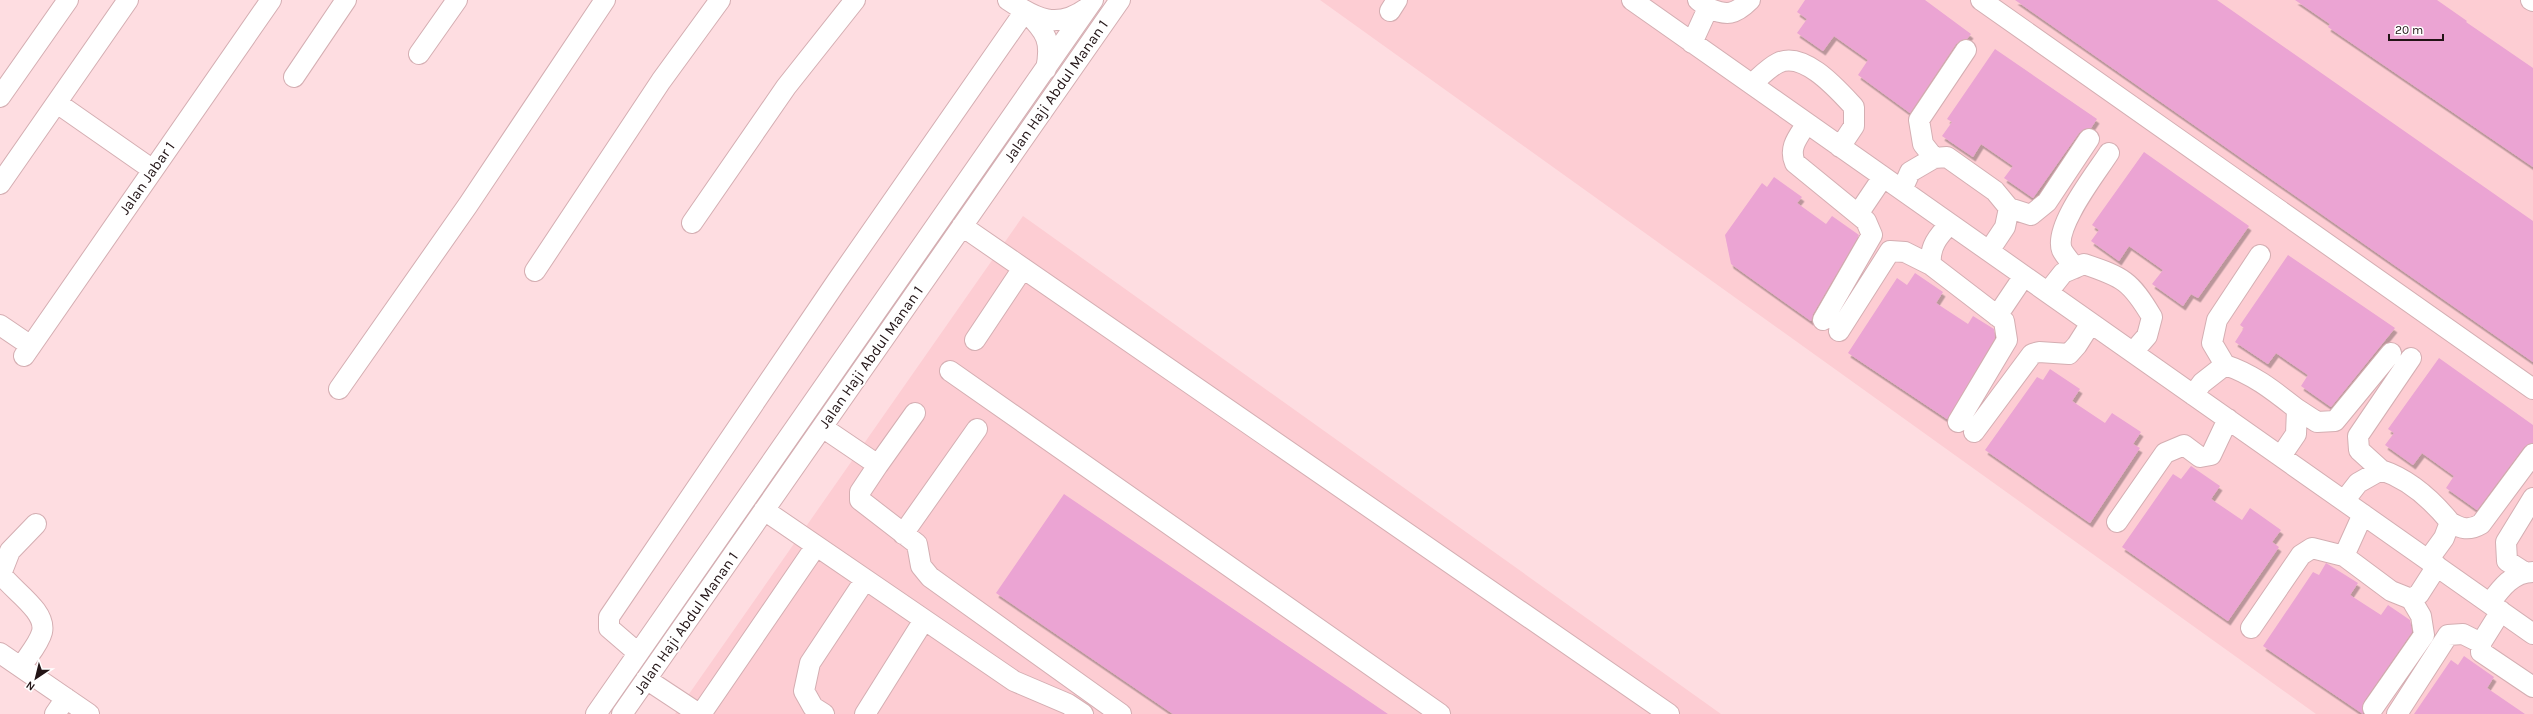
<svg xmlns="http://www.w3.org/2000/svg" width="2533" height="714" font-family="Karla,sans-serif">
	<style>
		.built { fill: #fdcdd3 }
		.building { fill: #eba4d3; filter: url(#shadow) }
		.lines { fill: none; stroke-linecap: round; stroke-linejoin: round }
		.minor-casing { stroke: #d4aeb2; stroke-width: 22 }
		.minor { stroke: #fff; stroke-width: 20 }
		.labels { text-anchor: middle; stroke-width: 4; stroke-linejoin: round; paint-order: stroke }
		.street-label { font-size: 15px; fill: #221416; stroke: #fff }
	</style>
	<defs>
		<filter id="shadow"><feDropShadow dx="2.5" dy="4.5" stdDeviation="0" flood-color="#0004"/></filter>
	</defs>
	<rect width="100%" height="100%" fill="#fedde1"/>
	<path class="built" d="M 1320,0 L 2533,0 L 2533,714 L 2316,714 Z
		M 1023,216 L 1721,714 L 675,714 Z"/>
	<path class="building" d="M 1805,0 L 1925,0 L 1971,34 L 1967,39 L 1956,44 L 1910,113 L 1858,75 L 1868,60 L 1834,36 L 1823,51 L 1797,33 L 1807,19 L 1797,12 Z
		M 2015,0 L 2217,0 L 2533,221 L 2533,362 Z
		M 2295,0 L 2437,0 L 2467,21 L 2466,22 L 2533,68 L 2533,167 L 2328,27 L 2330,24 Z
		M 1995,49 L 2097,119 L 2091,128 L 2084,129 L 2079,133 L 2033,198 L 2004,178 L 2013,166 L 1981,144 L 1973,157 L 1942,136 L 1952,122 L 1947,119 Z
		M 2144,152 L 2249,226 L 2198,298 L 2191,294 L 2183,306 L 2152,284 L 2163,270 L 2129,246 L 2119,261 L 2091,241 L 2099,230 L 2092,225 Z
		M 1774,177 L 1802,197 L 1797,203 L 1826,224 L 1832,216 L 1859,235 L 1813,314 L 1811,321 L 1731,264 L 1725,235 L 1762,183 L 1767,187 Z
		M 2288,255 L 2395,328 L 2331,407 L 2301,386 L 2308,375 L 2276,353 L 2268,364 L 2235,342 L 2244,328 L 2240,325 Z
		M 1915,273 L 1943,292 L 1936,303 L 1968,324 L 1973,316 L 1994,329 L 1995,338 L 1947,419 L 1848,353 L 1897,278 L 1907,285 Z
		M 2439,358 L 2533,425 L 2533,443 L 2524,447 L 2477,510 L 2446,488 L 2454,476 L 2422,453 L 2413,465 L 2385,445 L 2394,433 L 2388,429 Z
		M 2050,369 L 2080,389 L 2072,401 L 2105,423 L 2112,413 L 2141,432 L 2133,444 L 2140,448 L 2090,523 L 1985,450 L 2037,377 L 2043,380 Z
		M 2191,466 L 2220,486 L 2211,499 L 2242,520 L 2250,508 L 2281,530 L 2272,542 L 2279,547 L 2228,621 L 2122,547 L 2173,474 L 2181,479 Z
		M 1064,494 L 1388,714 L 1173,714 L 996,593 Z
		M 2326,563 L 2358,583 L 2350,595 L 2381,615 L 2388,605 L 2410,620 L 2412,632 L 2364,701 L 2362,707 L 2363,714 L 2263,646 L 2313,572 L 2319,575 Z
		M 2464,656 L 2494,677 L 2487,688 L 2525,714 L 2414,714 L 2451,660 L 2458,665 Z"/>
	<g class="lines">
		<defs>
			<path id="minor" d="M 1008,0 C 1036,19 1057,30 1087,8
				M 1632,0 L 2533,634
				M 1981,0 L 2533,389
				M 2531,0 L 2533,1
				M 1708,8 C 1727,16 1735,15 1750,0
				M 1390,11 L 1397,0
				M 1027,13 C 1046,32 1052,41 1046,69
				M 1692,43 L 1708,8 L 1698,0
				M 419,54 L 457,0
				M 294,77 L 346,0
				M 1752,84 C 1760,77 1768,68 1778,63 C 1804,50 1839,91 1854,107 L 1854,126 L 1840,147
				M 0,97 L 68,0
				M 57,103 L 153,170
				M 1807,123 C 1799,136 1788,147 1795,163 L 1866,221 L 1872,235 L 1823,320
				M 1934,158 L 1923,144 L 1919,120 L 1966,50
				M 0,184 L 128,0
				M 1902,190 L 1910,172 L 1934,158 L 1947,157 L 1995,191 L 2009,208 L 2005,227 L 1989,251
				M 2009,208 L 2031,215 L 2047,202 L 2089,139
				M 1858,214 L 1883,177
				M 692,223 L 786,87 L 855,0
				M 1950,224 C 1938,236 1929,247 1931,265 L 2004,321 L 2007,340 L 1958,422
				M 962,226 L 1669,714
				M 2075,268 C 2071,262 2065,256 2062,250 C 2053,227 2097,172 2109,153
				M 535,271 L 661,81 L 720,0
				M 2048,292 L 2063,273 L 2084,264 C 2123,277 2131,281 2152,317 L 2147,336 L 2133,352
				M 1997,316 L 2024,276
				M 0,325 L 31,346
				M 1839,331 L 1890,251 L 1905,252 L 1931,265
				M 975,340 L 1023,268
				M 24,356 L 271,0
				M 2225,365 L 2212,343 L 2217,320 L 2260,255
				M 950,371 L 1440,714
				M 339,389 L 468,205 L 605,0
				M 2193,395 L 2202,383 L 2225,365 C 2253,374 2274,391 2297,409 L 2296,434 L 2281,456
				M 2297,409 L 2317,422 L 2335,421 L 2391,353
				M 822,427 L 878,465 L 915,413
				M 1974,432 L 2032,354 L 2039,352 L 2069,354 L 2077,345 L 2091,323
				M 878,465 L 860,492 L 860,500 L 917,544 L 921,566 L 930,577 L 1121,714
				M 2381,470 L 2359,450 L 2358,436 L 2411,358
				M 2344,501 L 2358,483 L 2381,470 C 2409,479 2432,500 2450,522 L 2444,538 L 2428,560
				M 764,510 L 1014,681 L 1068,704 L 1083,714
				M 2363,514 L 2344,556 L 2391,591 L 2411,599 L 2419,594 L 2437,566
				M 2117,522 L 2165,453 L 2184,445 L 2200,457 L 2211,455 L 2228,419
				M 2450,522 C 2461,529 2469,531 2481,524 L 2533,454
				M 903,534 L 977,429
				M 2524,572 L 2507,561 L 2506,542 L 2533,498
				M 2490,603 C 2501,588 2513,572 2533,572
				M 2501,611 L 2481,643 L 2481,652 L 2533,687
				M 2251,628 L 2301,555 L 2312,548 L 2344,556
				M 0,653 L 89,714
				M 638,653 L 609,628 L 609,617 L 837,281 L 1025,11
				M 21,667 C 27,657 39,644 42,632 C 47,611 12,590 1,574 L 10,551 L 36,524
				M 646,679 L 699,714
				M 2373,708 L 2424,635 L 2421,616 L 2411,599
				M 55,714 L 66,698
				M 596,714 L 1093,0
				M 622,714 L 1120,0
				M 701,714 L 816,546
				M 824,714 L 813,707 L 804,691 L 810,663 L 865,580
				M 865,714 L 924,620
				M 2397,714 L 2448,635 L 2463,634 L 2481,643"/>
		</defs>
		<use href="#minor" class="minor-casing"/>
		<use href="#minor" class="minor"/>
	</g>
	<g class="labels">
		<g class="street-label">
			<text transform="translate(1056 91) rotate(-55)" y="5">Jalan Haji Abdul Manan 1</text>
			<text transform="translate(147 178) rotate(-55)" y="5">Jalan Jabar 1</text>
			<text transform="translate(871 357) rotate(-55)" y="5">Jalan Haji Abdul Manan 1</text>
			<text transform="translate(686 623) rotate(-55)" y="5">Jalan Haji Abdul Manan 1</text>
		</g>
	</g>
	<g transform="translate(36 678) rotate(215)" stroke="#ffffff" stroke-width="3" paint-order="stroke">
	<path d="M0-3L7 15L0 10L-7 15Z" fill="#221416"/>
	<text y="-6" font-size="11" font-weight="bold" text-anchor="middle" fill="#221416">N</text>
	</g>
	<path d="M2389 34v6h54v-6" fill="none" stroke="#221416" stroke-width="2"/>
	<text x="2395" y="34" font-size="12" fill="#221416" stroke="#ffffff" stroke-width="3" paint-order="stroke">20 m</text>
</svg>
